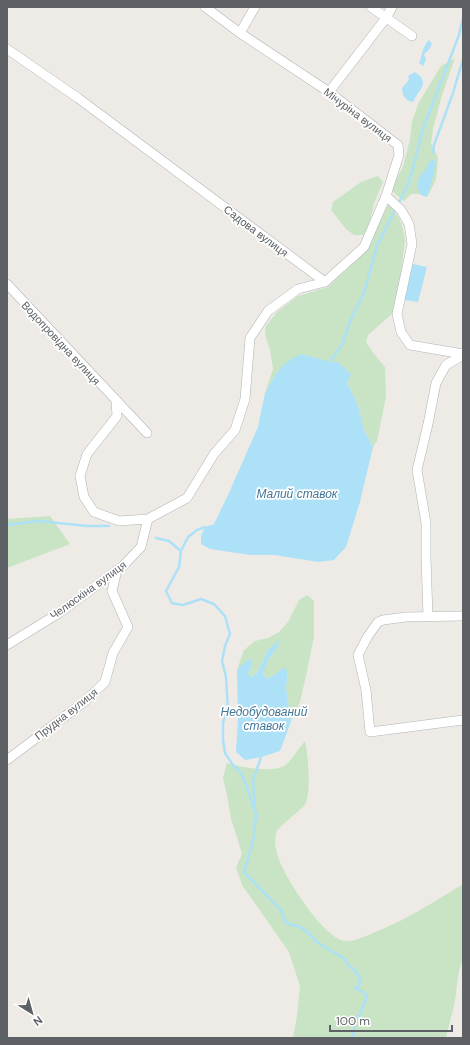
<svg xmlns="http://www.w3.org/2000/svg" width="470" height="1045" font-family="'DM Sans',sans-serif">
	<style>
		.green { fill: #c8e4c4 }
		.water { fill: #ace1f8 }
		.lines { fill: none; stroke-linecap: round; stroke-linejoin: round }
		.stream { stroke: #ace1f8; stroke-width: 2.5 }
		.minor-casing { stroke: #b1b3b7; stroke-width: 10 }
		.minor { stroke: #fff; stroke-width: 9 }
		.labels { text-anchor: middle; stroke-width: 3.5; stroke-linejoin: round; paint-order: stroke }
		.street-label { font-size: 11px; fill: #5d6165; stroke: #fff }
		.water-label { font-size: 12px; font-style: italic; fill: #437798; stroke: #fff }
	</style>
	<rect width="100%" height="100%" fill="#eeebe6"/>
	<path class="green" d="M 455,58 L 442,95 L 433,129 L 431,143 L 438,157 L 437,169 L 436,180 L 427,197 L 418,194 L 411,194 L 404,201 L 394,193 L 391,188 L 403,167 L 410,139 L 412,121 L 419,102 L 441,66 Z
		M 378,176 L 383,182 L 374,203 L 369,226 L 363,235 L 354,235 L 346,229 L 331,210 L 333,202 L 361,182 Z
		M 388,205 L 392,208 L 399,218 L 403,229 L 405,240 L 401,273 L 393,313 L 368,335 L 366,342 L 374,354 L 385,367 L 386,397 L 377,441 L 373,447 L 364,430 L 358,405 L 347,383 L 338,362 L 330,362 L 274,377 L 265,393 L 273,369 L 270,350 L 265,334 L 266,326 L 276,313 L 298,296 L 328,287 L 358,259 L 367,248 Z
		M 50,516 L 70,544 L 7,568 L 7,519 Z
		M 307,595 L 314,601 L 314,637 L 307,671 L 300,702 L 291,722 L 286,688 L 288,673 L 274,675 L 267,679 L 263,672 L 268,660 L 278,647 L 268,650 L 258,671 L 252,677 L 248,674 L 252,665 L 237,670 L 244,650 L 255,641 L 268,638 L 279,632 L 288,622 L 299,600 Z
		M 305,741 C 308,753 312,797 304,806 C 298,812 280,826 277,831 C 270,849 285,873 294,888 C 303,902 328,940 346,941 C 354,942 370,934 378,931 C 386,927 394,924 402,920 C 423,909 443,896 463,884 L 463,959 C 456,974 458,989 454,1005 C 452,1016 448,1027 446,1038 L 293,1038 L 297,1016 L 300,986 L 289,952 L 242,885 L 236,867 L 242,854 L 235,831 L 231,819 L 227,795 L 223,778 L 227,763 C 241,767 277,775 288,763 C 294,756 299,748 305,741 Z"/>
	<path class="water" d="M 429,40 L 432,44 L 428,51 L 424,54 L 426,60 L 423,66 L 419,63 C 421,59 421,56 422,53 C 423,49 426,43 429,40 Z
		M 415,72 C 431,83 419,89 413,102 C 406,101 402,96 402,88 L 409,80 L 408,76 Z
		M 432,160 L 434,160 L 436,164 C 432,175 432,186 427,197 L 421,195 L 417,186 L 420,175 C 427,172 426,164 432,160 Z
		M 413,264 L 427,267 L 418,302 L 404,300 Z
		M 302,354 L 330,362 L 338,362 L 351,374 L 347,383 L 358,405 L 364,430 L 373,447 L 360,502 L 346,547 L 334,560 L 318,562 L 275,555 L 250,555 L 210,549 L 201,544 L 201,536 L 205,527 L 214,524 L 228,495 L 258,427 L 265,393 L 274,377 L 283,365 L 293,358 Z
		M 279,640 L 278,647 L 268,660 L 263,673 L 267,679 L 274,675 L 284,667 L 288,673 L 286,688 L 291,722 L 280,751 L 261,757 L 245,760 L 236,752 L 238,719 L 237,670 L 245,662 L 251,658 L 252,665 L 248,674 L 252,677 L 258,671 L 268,650 Z"/>
	<g class="lines">
		<path class="stream" d="M 433,153 L 434,145 L 453,93 L 463,59
			M 398,204 L 407,187 L 413,168 L 423,129 L 459,35 L 463,18
			M 330,362 L 343,343 L 350,321 L 364,293 L 377,246 L 396,208
			M 7,525 L 39,521 L 87,526 L 109,526
			M 205,527 L 197,530 L 188,537 L 181,551 L 179,567 L 166,591 L 172,603 L 183,605 L 201,599 L 214,604 L 225,616 L 230,634 L 225,646 L 222,661 L 226,677 L 228,710 L 223,722 L 223,740 L 225,753 L 233,765 L 242,774 L 256,814 L 254,837 L 244,872 L 281,910 L 286,923 L 300,927 L 306,931 L 318,943 L 345,959 L 349,967 L 354,969 L 360,979 L 359,986 L 355,988 L 363,992 L 367,996 L 360,1014 L 355,1020 L 353,1038
			M 156,538 L 169,541 L 181,551
			M 255,809 L 253,781 L 261,757"/>
		<defs>
			<path id="minor" d="M 205,7 L 240,33 L 329,92 L 390,139 L 398,145 L 399,155 L 386,196 L 364,247 L 325,282
				M 371,7 L 412,36
				M 240,33 L 255,7
				M 7,49 L 78,98 L 325,282 L 298,289 L 268,311 L 250,338 L 245,399 L 235,430 L 214,454 L 187,498 L 148,519 L 119,521 L 94,512 L 84,497 L 80,476 L 87,454 L 117,416 L 116,401
				M 329,92 L 386,18 L 392,7
				M 386,196 L 401,210 L 409,224 L 412,244 L 397,314 L 401,332 L 410,345 L 463,354
				M 7,284 L 147,433
				M 463,616 L 406,617 L 383,620 L 378,622 L 368,636 L 358,655 L 366,690 L 370,732 L 463,720
				M 428,617 L 426,557 L 426,523 L 417,470 L 428,424 L 436,383 L 446,365 L 463,355
				M 7,645 L 59,613 L 123,566 L 141,547 L 148,519
				M 7,760 L 84,702 L 105,682 L 113,653 L 128,627 L 112,591 L 117,570"/>
		</defs>
		<use href="#minor" class="minor-casing"/>
		<use href="#minor" class="minor"/>
	</g>
	<g class="labels">
		<g class="street-label">
			<text transform="translate(358 115) rotate(37)" y="4">Мічуріна вулиця</text>
			<text transform="translate(256 231) rotate(37)" y="4">Садова вулиця</text>
			<text transform="translate(61 343) rotate(47)" y="4">Водопровідна вулиця</text>
			<text transform="translate(88 590) rotate(-36)" y="4">Челюскіна вулиця</text>
			<text transform="translate(66 714) rotate(-38)" y="4">Прудна вулиця</text>
		</g>
		<g class="water-label">
			<text x="297" y="498">Малий ставок</text>
			<text x="264" y="716">Недобудований<tspan x="264" dy="14">ставок</tspan></text>
		</g>
	</g>
	<rect width="470" height="1045" fill="none" stroke="#5d6165" stroke-width="16"/>
	<g transform="translate(32 1013) rotate(143)" stroke="#ffffff" stroke-width="3" paint-order="stroke">
	<path d="M0-3L7 15L0 10L-7 15Z" fill="#5d6165"/>
	<text y="-6" font-size="11" font-weight="bold" text-anchor="middle" fill="#5d6165">N</text>
	</g>
	<path d="M330 1025v6h122v-6" fill="none" stroke="#5d6165" stroke-width="2"/>
	<text x="336" y="1025" font-size="12" fill="#5d6165" stroke="#ffffff" stroke-width="3" paint-order="stroke">100 m</text>
</svg>
